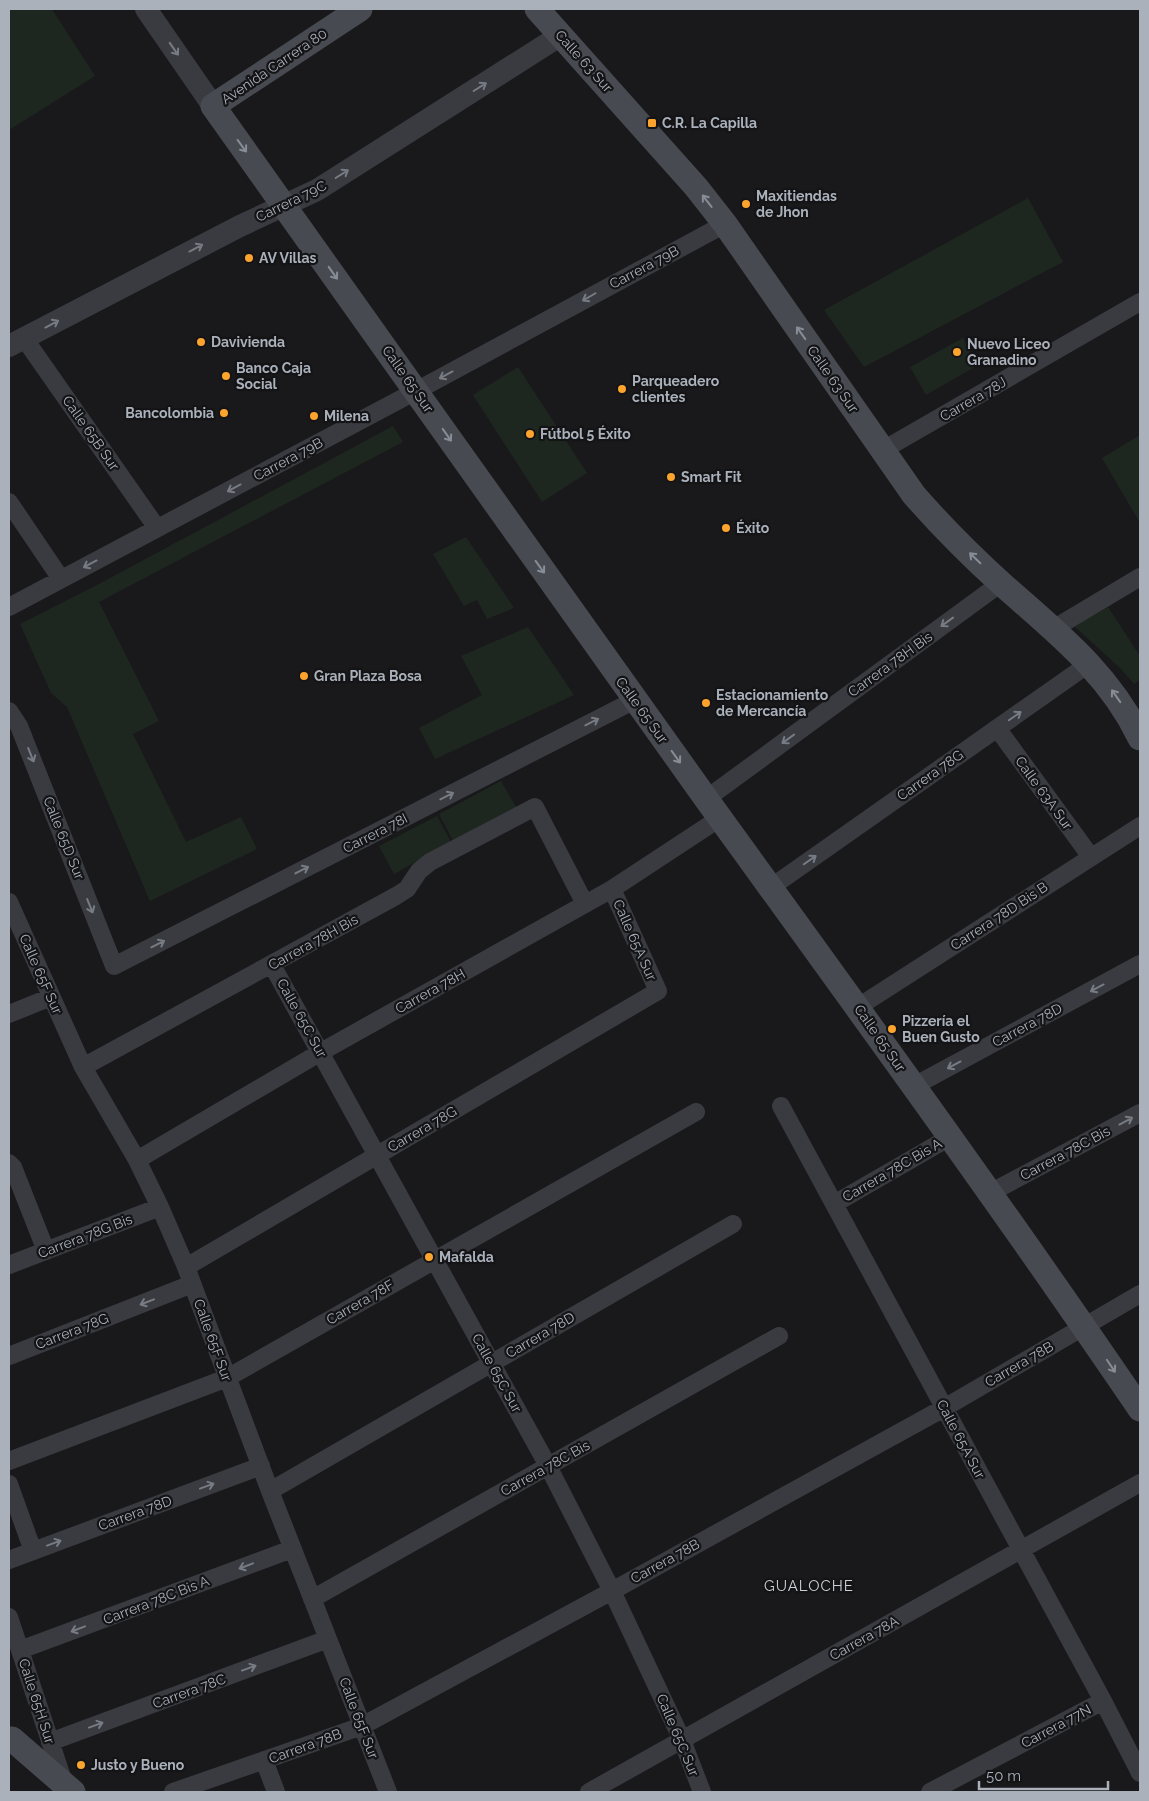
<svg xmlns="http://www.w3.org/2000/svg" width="1149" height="1801" font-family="Raleway,sans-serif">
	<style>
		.green { fill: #1e271f }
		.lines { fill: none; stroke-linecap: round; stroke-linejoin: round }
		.minor { stroke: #393b40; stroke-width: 18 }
		.tertiary { stroke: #393b40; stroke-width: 22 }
		.secondary { stroke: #474a50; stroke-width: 25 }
		.oneway { stroke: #777c84 }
		.oneway2 { stroke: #878d96 }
		.poi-dot { fill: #fda42e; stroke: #141416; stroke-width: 2 }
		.labels { text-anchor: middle; stroke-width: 4.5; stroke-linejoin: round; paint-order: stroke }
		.street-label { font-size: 14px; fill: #aab1bb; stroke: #141416 }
		.poi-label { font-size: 14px; font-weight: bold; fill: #aab1bb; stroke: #141416; text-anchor: start }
		.neighbourhood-label { font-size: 15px; letter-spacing: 1px; fill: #ccd0d7; stroke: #141416 }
	</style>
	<rect width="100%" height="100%" fill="#19191b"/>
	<path class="green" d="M 9,9 L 52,9 L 95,76 L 9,130 Z
		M 1028,198 L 1063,262 L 864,367 L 824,310 Z
		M 963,338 L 978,365 L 926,395 L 910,367 Z
		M 518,367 L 587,473 L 542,502 L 473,395 Z
		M 393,426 L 403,442 L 99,602 L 159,721 L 133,734 L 186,842 L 241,817 L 257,849 L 150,901 L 67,707 L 51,693 L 20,624 L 97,585 Z
		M 1140,435 L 1140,523 L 1102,458 Z
		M 466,537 L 514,608 L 487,619 L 477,600 L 464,606 L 433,554 Z
		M 1108,607 L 1140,656 L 1140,680 L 1134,684 L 1121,669 L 1074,626 Z
		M 528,627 L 574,695 L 435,759 L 419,728 L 482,695 L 461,656 Z
		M 501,781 L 516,807 L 453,841 L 439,814 Z
		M 437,816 L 451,842 L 394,874 L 379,846 Z"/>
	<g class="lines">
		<path class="minor" d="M 24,338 L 157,528
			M 883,450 L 1140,302
			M 9,502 L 61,579
			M 9,607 L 416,391 L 725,224
			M 1053,629 L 1140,577
			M 9,711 L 19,726 L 114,966 L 635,700
			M 997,728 L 1091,857
			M 706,799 L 1001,583
			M 770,888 L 1090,663
			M 9,902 L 83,1067 L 137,1160 L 160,1207 L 186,1267 L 270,1491 L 388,1792
			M 272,965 L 548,1466 L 612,1591 L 682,1740 L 702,1792
			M 858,1007 L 1140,826
			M 9,1014 L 51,997
			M 83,1067 L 396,896 L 407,889 L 419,871 L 430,862 L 535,807 L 585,904
			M 914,1086 L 1140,964
			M 781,1106 L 1103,1701 L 1140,1773
			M 137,1160 L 321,1052 L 612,889 L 720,818
			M 9,1163 L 13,1167 L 46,1251
			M 990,1193 L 1140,1113
			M 834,1204 L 950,1137
			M 9,1265 L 160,1207
			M 186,1267 L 658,991 L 612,889
			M 9,1356 L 192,1284
			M 9,1461 L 227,1378 L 696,1112
			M 9,1484 L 33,1551
			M 270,1491 L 733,1224
			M 9,1560 L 261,1466
			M 312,1599 L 779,1336
			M 9,1617 L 64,1783
			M 20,1650 L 292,1549
			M 50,1742 L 328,1639
			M 264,1760 L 276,1792
			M 173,1792 L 362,1726 L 612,1591 L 944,1408 L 1140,1294
			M 589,1792 L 1140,1483
			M 930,1792 L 1103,1701"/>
		<path class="tertiary" d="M 146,9 L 213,106
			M 9,346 L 240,226 L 317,190 L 561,35"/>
		<path class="secondary" d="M 360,9 L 213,106 C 378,337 541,570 707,800 C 853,1002 1000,1203 1140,1409
			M 537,9 L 696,187 L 725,224 L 914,495 C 942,527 972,557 1003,585 C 1056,632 1109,673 1140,738
			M 9,1739 L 12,1739 L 73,1792"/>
	</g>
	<defs><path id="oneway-shaft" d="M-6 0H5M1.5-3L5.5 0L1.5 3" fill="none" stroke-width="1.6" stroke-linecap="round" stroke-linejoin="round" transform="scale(1.25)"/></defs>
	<g class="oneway">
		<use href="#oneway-shaft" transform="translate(174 49) rotate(55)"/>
		<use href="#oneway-shaft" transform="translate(480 87) rotate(-32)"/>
		<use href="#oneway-shaft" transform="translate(342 174) rotate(-32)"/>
		<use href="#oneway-shaft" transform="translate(196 248) rotate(-28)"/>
		<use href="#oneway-shaft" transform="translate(589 297) rotate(150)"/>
		<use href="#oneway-shaft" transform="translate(52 324) rotate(-28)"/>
		<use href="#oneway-shaft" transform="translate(446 375) rotate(152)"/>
		<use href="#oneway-shaft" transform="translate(234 488) rotate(152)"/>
		<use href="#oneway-shaft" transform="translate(90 564) rotate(152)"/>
		<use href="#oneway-shaft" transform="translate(947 622) rotate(144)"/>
		<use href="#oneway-shaft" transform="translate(1015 716) rotate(-35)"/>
		<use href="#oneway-shaft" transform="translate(592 722) rotate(-27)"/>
		<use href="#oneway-shaft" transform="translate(788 739) rotate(144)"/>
		<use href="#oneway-shaft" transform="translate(31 755) rotate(68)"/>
		<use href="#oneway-shaft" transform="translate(447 796) rotate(-27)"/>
		<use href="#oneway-shaft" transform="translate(810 860) rotate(-35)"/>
		<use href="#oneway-shaft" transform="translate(302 870) rotate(-27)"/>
		<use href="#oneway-shaft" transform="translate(90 906) rotate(68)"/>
		<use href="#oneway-shaft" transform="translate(158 944) rotate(-27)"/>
		<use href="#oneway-shaft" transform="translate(1097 988) rotate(152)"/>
		<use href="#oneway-shaft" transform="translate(954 1065) rotate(152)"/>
		<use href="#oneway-shaft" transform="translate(1126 1121) rotate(-28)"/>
		<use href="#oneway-shaft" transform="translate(147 1302) rotate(159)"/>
		<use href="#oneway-shaft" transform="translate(207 1486) rotate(-20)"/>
		<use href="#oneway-shaft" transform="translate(54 1543) rotate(-20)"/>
		<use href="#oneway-shaft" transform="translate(246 1566) rotate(159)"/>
		<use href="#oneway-shaft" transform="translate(78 1629) rotate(159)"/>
		<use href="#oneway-shaft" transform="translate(249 1668) rotate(-20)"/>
		<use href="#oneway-shaft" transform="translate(96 1725) rotate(-20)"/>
	</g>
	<g class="oneway2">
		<use href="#oneway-shaft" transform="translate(242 146) rotate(54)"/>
		<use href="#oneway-shaft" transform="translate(707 201) rotate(-128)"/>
		<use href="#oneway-shaft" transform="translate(333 273) rotate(55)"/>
		<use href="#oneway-shaft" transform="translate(801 333) rotate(-125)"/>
		<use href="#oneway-shaft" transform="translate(447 435) rotate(55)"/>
		<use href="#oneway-shaft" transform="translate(975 558) rotate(-136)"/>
		<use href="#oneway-shaft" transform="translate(540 567) rotate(54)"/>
		<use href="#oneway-shaft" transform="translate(1116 696) rotate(-125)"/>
		<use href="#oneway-shaft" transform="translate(676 757) rotate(54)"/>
		<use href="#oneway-shaft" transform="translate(1111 1366) rotate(56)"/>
	</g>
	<g class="poi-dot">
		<rect x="647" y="118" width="10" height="10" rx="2.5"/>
		<circle cx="746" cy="204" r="5"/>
		<circle cx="249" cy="258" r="5"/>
		<circle cx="201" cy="342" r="5"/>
		<circle cx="957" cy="352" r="5"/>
		<circle cx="226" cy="376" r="5"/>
		<circle cx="622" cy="389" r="5"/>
		<circle cx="224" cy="413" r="5"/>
		<circle cx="314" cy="416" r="5"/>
		<circle cx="530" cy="434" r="5"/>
		<circle cx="671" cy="477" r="5"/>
		<circle cx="726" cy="528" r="5"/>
		<circle cx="304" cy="676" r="5"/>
		<circle cx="706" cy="703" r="5"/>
		<circle cx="892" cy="1029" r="5"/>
		<circle cx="429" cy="1257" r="5"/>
		<circle cx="81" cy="1765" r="5"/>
	</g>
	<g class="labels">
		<g class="street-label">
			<text transform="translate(584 61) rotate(48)" y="5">Calle 63 Sur</text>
			<text transform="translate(274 66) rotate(-34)" y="5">Avenida Carrera 80</text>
			<text transform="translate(291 201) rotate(-26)" y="5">Carrera 79C</text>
			<text transform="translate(644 267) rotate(-28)" y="5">Carrera 79B</text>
			<text transform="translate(408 379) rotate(55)" y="5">Calle 65 Sur</text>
			<text transform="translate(833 379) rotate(55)" y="5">Calle 63 Sur</text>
			<text transform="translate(973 399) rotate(-30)" y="5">Carrera 78J</text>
			<text transform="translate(91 433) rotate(55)" y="5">Calle 65B Sur</text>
			<text transform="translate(288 459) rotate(-28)" y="5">Carrera 79B</text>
			<text transform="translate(890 664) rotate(-36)" y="5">Carrera 78H Bis</text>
			<text transform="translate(642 710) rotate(54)" y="5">Calle 65 Sur</text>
			<text transform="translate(930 775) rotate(-35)" y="5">Carrera 78G</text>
			<text transform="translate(1044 793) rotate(54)" y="5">Calle 63A Sur</text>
			<text transform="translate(375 833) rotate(-27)" y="5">Carrera 78I</text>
			<text transform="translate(64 838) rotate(68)" y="5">Calle 65D Sur</text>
			<text transform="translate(999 916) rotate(-33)" y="5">Carrera 78D Bis B</text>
			<text transform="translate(635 940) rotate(66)" y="5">Calle 65A Sur</text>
			<text transform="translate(313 942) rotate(-29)" y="5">Carrera 78H Bis</text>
			<text transform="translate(41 974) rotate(66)" y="5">Calle 65F Sur</text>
			<text transform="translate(430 991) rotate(-29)" y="5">Carrera 78H</text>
			<text transform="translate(302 1018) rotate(61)" y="5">Calle 65C Sur</text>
			<text transform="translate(1027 1025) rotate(-28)" y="5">Carrera 78D</text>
			<text transform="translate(880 1038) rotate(55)" y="5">Calle 65 Sur</text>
			<text transform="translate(422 1129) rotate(-30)" y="5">Carrera 78G</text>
			<text transform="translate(1065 1153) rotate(-28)" y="5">Carrera 78C Bis</text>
			<text transform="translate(892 1170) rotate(-30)" y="5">Carrera 78C Bis A</text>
			<text transform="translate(85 1236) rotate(-21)" y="5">Carrera 78G Bis</text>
			<text transform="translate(360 1302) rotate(-30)" y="5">Carrera 78F</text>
			<text transform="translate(72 1331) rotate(-21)" y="5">Carrera 78G</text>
			<text transform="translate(540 1335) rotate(-30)" y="5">Carrera 78D</text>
			<text transform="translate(213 1340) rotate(70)" y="5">Calle 65F Sur</text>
			<text transform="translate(1019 1364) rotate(-30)" y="5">Carrera 78B</text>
			<text transform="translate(497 1373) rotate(61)" y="5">Calle 65C Sur</text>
			<text transform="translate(961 1439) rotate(62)" y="5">Calle 65A Sur</text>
			<text transform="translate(545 1468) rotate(-29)" y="5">Carrera 78C Bis</text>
			<text transform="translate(135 1513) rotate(-20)" y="5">Carrera 78D</text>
			<text transform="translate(665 1561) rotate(-29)" y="5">Carrera 78B</text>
			<text transform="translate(156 1600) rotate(-21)" y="5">Carrera 78C Bis A</text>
			<text transform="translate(864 1638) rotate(-29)" y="5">Carrera 78A</text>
			<text transform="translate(189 1691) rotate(-20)" y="5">Carrera 78C</text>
			<text transform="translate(37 1701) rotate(72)" y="5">Calle 65H Sur</text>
			<text transform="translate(359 1718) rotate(69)" y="5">Calle 65F Sur</text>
			<text transform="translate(1056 1726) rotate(-28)" y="5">Carrera 77N</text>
			<text transform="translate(678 1735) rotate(67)" y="5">Calle 65C Sur</text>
			<text transform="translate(305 1746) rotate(-20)" y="5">Carrera 78B</text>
		</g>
		<g class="poi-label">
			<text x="662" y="128">C.R. La Capilla</text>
			<text x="756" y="201">Maxitiendas<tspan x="756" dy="16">de Jhon</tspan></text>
			<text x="259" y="263">AV Villas</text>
			<text x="211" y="347">Davivienda</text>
			<text x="967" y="349">Nuevo Liceo<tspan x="967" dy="16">Granadino</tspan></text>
			<text x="236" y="373">Banco Caja<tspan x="236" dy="16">Social</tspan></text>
			<text x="632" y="386">Parqueadero<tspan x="632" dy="16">clientes</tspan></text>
			<text x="214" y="418" text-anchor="end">Bancolombia</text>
			<text x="324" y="421">Milena</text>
			<text x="540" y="439">Fútbol 5 Éxito</text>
			<text x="681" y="482">Smart Fit</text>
			<text x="736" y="533">Éxito</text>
			<text x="314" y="681">Gran Plaza Bosa</text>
			<text x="716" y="700">Estacionamiento<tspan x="716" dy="16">de Mercancía</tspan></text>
			<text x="902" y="1026">Pizzería el<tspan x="902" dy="16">Buen Gusto</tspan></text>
			<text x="439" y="1262">Mafalda</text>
			<text x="91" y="1770">Justo y Bueno</text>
		</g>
		<g class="neighbourhood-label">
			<text x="809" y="1591">GUALOCHE</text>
		</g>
	</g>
	<rect width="1149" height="1801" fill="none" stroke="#aab1bb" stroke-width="20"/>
	<path d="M979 1781v8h129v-8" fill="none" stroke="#aab1bb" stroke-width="2.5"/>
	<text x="986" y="1781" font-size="15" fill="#aab1bb" stroke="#141416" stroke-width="4" paint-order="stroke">50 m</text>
</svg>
